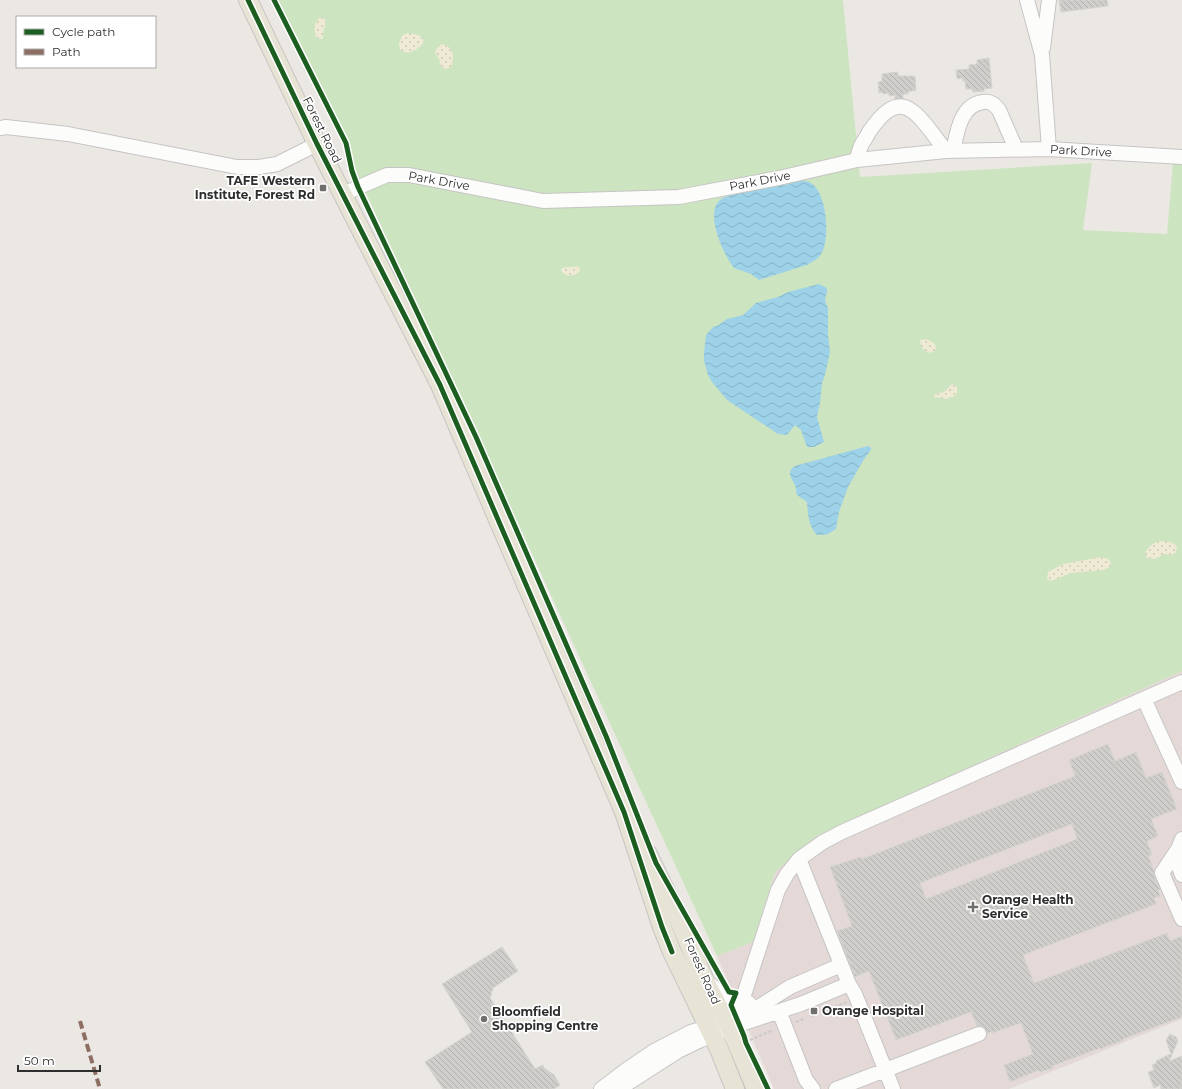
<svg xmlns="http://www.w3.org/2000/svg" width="1182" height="1089" font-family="Montserrat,sans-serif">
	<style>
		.medical { fill: #e4d9d7 }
		.grass { fill: #cde4c0 }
		.sand { fill: url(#sand-dots) }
		.water { fill: url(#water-waves) }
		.building { fill: url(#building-back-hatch); stroke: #d6d4d0; fill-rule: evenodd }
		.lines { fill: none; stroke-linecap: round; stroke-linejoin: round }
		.minor-casing { stroke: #c6c4c4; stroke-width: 16 }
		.major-casing { stroke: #c6c5c4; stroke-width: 20 }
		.path { stroke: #c9c9c8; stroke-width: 2; stroke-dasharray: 3 2; stroke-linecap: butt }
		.minor { stroke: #fcfcfb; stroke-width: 14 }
		.major { stroke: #e7e4d6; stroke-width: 18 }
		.quiet { stroke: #8d6e63; stroke-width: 4; stroke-dasharray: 8 4; stroke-linecap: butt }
		.cycleway-casing { stroke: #fff; stroke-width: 8 }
		.cycleway { stroke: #1b5e20; stroke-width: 5 }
		.poi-dot { fill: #706f6e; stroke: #fff; stroke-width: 1.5 }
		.labels { text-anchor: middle; stroke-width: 3.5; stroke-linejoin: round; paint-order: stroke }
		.street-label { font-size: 12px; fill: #2e2e2e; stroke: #fff }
		.poi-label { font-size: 12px; font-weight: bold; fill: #2e2e2e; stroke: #fff; text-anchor: start }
	</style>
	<defs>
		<pattern id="sand-dots" width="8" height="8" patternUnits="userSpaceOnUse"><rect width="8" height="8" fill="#eeead4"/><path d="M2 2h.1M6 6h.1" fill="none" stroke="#ccc9b6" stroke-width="1.8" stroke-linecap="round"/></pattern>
		<pattern id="water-waves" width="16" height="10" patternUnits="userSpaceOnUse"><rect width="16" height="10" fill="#9dd2e8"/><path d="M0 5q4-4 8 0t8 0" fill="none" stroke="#88b5c7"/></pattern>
		<pattern id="building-back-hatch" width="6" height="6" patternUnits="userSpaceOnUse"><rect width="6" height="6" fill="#d0cecb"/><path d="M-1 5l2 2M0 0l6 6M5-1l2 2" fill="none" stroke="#b3b1af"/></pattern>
	</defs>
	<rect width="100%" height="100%" fill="#ebe8e4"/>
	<path class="medical" d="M 1182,671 L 1182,1019 L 1009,1089 L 774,1089 L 717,956 L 753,942 L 775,872 L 816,836 Z"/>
	<path class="grass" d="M 277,0 L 843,0 L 860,177 L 1092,163 L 1083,230 L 1167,234 L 1173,162 L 1182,165 L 1182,671 L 816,836 L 775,872 L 753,942 L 717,956 Z"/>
	<path class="sand" d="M 319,18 L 323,18 L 326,21 L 323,33 L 323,39 L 320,39 L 317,38 C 313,31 314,24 319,18 Z
		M 407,33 C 431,35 427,46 408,53 L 400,50 L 399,44 L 402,36 Z
		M 442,44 C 453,46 455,57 451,67 L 446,69 L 441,67 L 440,61 L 435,52 L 438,47 Z
		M 577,266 L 579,267 L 580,271 C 575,277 563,278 561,269 C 566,266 572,268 577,266 Z
		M 925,339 L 929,340 L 935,344 L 936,348 L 935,351 L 928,353 L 922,348 L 920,341 L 921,340 Z
		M 952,384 L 957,387 L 957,392 L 955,396 L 947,399 L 934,397 L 935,394 L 944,392 Z
		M 1159,541 C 1166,542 1172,540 1177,547 L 1176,552 L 1172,555 L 1164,554 L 1155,559 L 1147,558 L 1145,553 C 1148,547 1153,543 1159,541 Z
		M 1101,557 C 1107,558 1113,560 1110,567 L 1103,570 L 1071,573 L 1051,581 L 1047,579 L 1048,572 L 1063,564 Z"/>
	<path class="water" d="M 793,181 C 798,181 804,180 809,182 C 827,189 831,240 821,254 C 818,259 812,262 807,265 L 759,280 L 751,274 L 734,268 C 723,254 702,209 723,198 C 730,194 739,194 747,192 C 758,190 769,187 780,184 L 786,185 Z
		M 819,284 L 827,288 L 827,293 L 825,298 L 826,304 L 828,308 L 828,335 L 830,352 L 825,375 L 822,383 L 820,403 L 817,417 L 824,442 L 814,447 L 807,447 L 801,430 L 795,425 L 787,435 L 778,434 L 727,400 L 712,382 L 708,375 L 704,361 L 704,353 L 706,335 L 713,327 L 717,326 L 727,319 L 743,315 L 756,303 L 778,297 L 788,292 Z
		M 868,446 L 871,448 L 871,450 L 864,459 L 848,487 L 839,512 L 836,529 C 825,536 829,534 817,535 C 808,526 808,513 807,502 L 797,495 C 796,492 796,490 796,488 C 794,480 784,473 795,466 Z"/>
	<path class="building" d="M 1059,0 L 1107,0 L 1108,6 L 1061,12 Z
		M 989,58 L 992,88 L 984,89 L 984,91 L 973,92 L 972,89 L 966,89 L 965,81 L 963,81 L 962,78 L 957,79 L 956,70 L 969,69 L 969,65 L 977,64 L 977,60 Z
		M 898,72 L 898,76 L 915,76 L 916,90 L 908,92 L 908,94 L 903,94 L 903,99 L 895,99 L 895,95 L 889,96 L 889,93 L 883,94 L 883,92 L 879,93 L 878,82 L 882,81 L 882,74 Z
		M 1108,744 L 1115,761 L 1136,752 L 1146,778 L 1162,772 L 1177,809 L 1151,819 L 1158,836 L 1147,841 L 1152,855 L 1148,856 L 1154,870 L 1154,876 L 1160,890 L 1158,890 L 1160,896 L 1154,898 L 1156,904 L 1023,955 L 1034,983 L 1167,933 L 1170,941 L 1182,936 L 1182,1017 L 1123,1039 L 1124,1040 L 1100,1049 L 1100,1048 L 1052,1066 L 1053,1068 L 1040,1072 L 1039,1070 L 1010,1082 L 1004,1065 L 1033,1054 L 1021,1023 L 992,1033 L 991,1032 L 987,1033 L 984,1027 L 981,1026 L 977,1026 L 971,1012 L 896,1040 L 869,971 L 855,977 L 837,931 L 852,926 L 830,867 L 861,857 L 862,859 L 1075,776 L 1069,760 ZM 1072,824 L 1077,839 L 926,899 L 920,883 Z
		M 502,947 L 518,971 L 493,988 L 490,998 L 535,1069 L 543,1065 L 544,1068 L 554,1075 L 560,1085 L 554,1089 L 443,1089 L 425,1062 L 472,1032 L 442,984 Z
		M 1170,1034 L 1176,1037 L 1178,1041 L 1169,1061 L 1182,1056 L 1182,1089 L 1161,1089 L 1160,1085 L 1154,1088 L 1148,1072 L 1154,1070 L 1152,1065 L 1157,1063 L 1156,1061 L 1171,1054 L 1166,1040 Z"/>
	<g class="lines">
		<defs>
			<path id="minor" d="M 1027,0 L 1042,55 L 1049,149
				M 1043,48 L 1049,0
				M 0,128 L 6,127 L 68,134 L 237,167 L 259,167 L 277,164 L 317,144
				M 953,151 C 957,133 960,105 983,102 C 991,101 994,104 999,110 L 1016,149
				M 857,160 C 858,156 859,150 861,146 C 863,141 867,137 869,132 C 878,119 894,97 912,111 C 923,118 937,140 946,151
				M 343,194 L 387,175 L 409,175 L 543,201 L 679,197 L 779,178 L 857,160 L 946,151 L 1049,149 L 1182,157
				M 1144,699 L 1182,782
				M 1182,839 L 1178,849 L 1162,873 L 1182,919
				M 1178,849 L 1179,867 L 1182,875
				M 710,984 C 721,995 733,1005 749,1003
				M 741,1004 L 778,890 L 787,874 L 799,859
				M 779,1011 L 806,1080 L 813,1089
				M 601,1089 L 626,1070 L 654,1051 L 691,1032 L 708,1027 L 757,1008 L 790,987 L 841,965
				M 619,1089 L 678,1051 L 701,1040 L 729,1028 L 801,1004 L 849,984
				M 836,1089 L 979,1034
				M 893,1089 L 855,994 L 849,984 L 799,859 L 823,842 L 842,832 L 1182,682"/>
			<path id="major" d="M 248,0 L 317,144 L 440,385 L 624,812 L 662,927 L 672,952 L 719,1049 L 735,1089
				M 648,854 L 675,911 L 704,979 L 735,1039 L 756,1089"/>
		</defs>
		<use href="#minor" class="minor-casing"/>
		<use href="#major" class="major-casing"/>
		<path class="path" d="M 811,1016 L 847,1002
			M 796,1022 L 803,1019
			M 750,1040 L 773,1030"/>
		<use href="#minor" class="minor"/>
		<use href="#major" class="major"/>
		<path class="quiet" d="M 80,1021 L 100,1089"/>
		<defs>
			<path id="cycleway" d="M 248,0 L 317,144 L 440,385 L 624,812 L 662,927 L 672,952
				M 274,0 L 346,143 L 352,171 L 358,187 L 476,437 L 606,736 L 656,863 L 729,992 L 736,993 L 731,1005 L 744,1036 L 746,1043 L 768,1089"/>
		</defs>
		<use href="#cycleway" class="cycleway-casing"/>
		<use href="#cycleway" class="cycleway"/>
	</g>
	<g class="poi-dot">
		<rect x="319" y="184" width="8" height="8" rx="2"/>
		<path d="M971 901h4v4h4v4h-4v4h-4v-4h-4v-4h4z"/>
		<rect x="810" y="1007" width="8" height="8" rx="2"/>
		<circle cx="484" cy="1019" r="4"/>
	</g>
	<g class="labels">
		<g class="street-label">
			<text transform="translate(322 130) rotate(64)" y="4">Forest Road</text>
			<text transform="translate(1081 151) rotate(3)" y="4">Park Drive</text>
			<text transform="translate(439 181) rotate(10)" y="4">Park Drive</text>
			<text transform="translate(760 181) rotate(-11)" y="4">Park Drive</text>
			<text transform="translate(702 971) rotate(66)" y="4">Forest Road</text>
		</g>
		<g class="poi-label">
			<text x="315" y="185" text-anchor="end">TAFE Western<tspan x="315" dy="14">Institute, Forest Rd</tspan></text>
			<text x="982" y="904">Orange Health<tspan x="982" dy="14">Service</tspan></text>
			<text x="822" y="1015">Orange Hospital</text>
			<text x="492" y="1016">Bloomfield<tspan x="492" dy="14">Shopping Centre</tspan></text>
		</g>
	</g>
	<rect x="16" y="16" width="140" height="52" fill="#ffffff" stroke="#ababab"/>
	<rect x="24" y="29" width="20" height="6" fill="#1b5e20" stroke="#ababab"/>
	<text x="52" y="36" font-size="12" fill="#2e2e2e">Cycle path</text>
	<rect x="24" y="49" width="20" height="6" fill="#8d6e63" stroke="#ababab"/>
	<text x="52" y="56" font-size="12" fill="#2e2e2e">Path</text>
	<path d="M18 1065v6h82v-6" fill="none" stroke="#2e2e2e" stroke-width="2"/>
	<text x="24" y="1065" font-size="12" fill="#2e2e2e" stroke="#ffffff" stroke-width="3" paint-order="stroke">50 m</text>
</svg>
